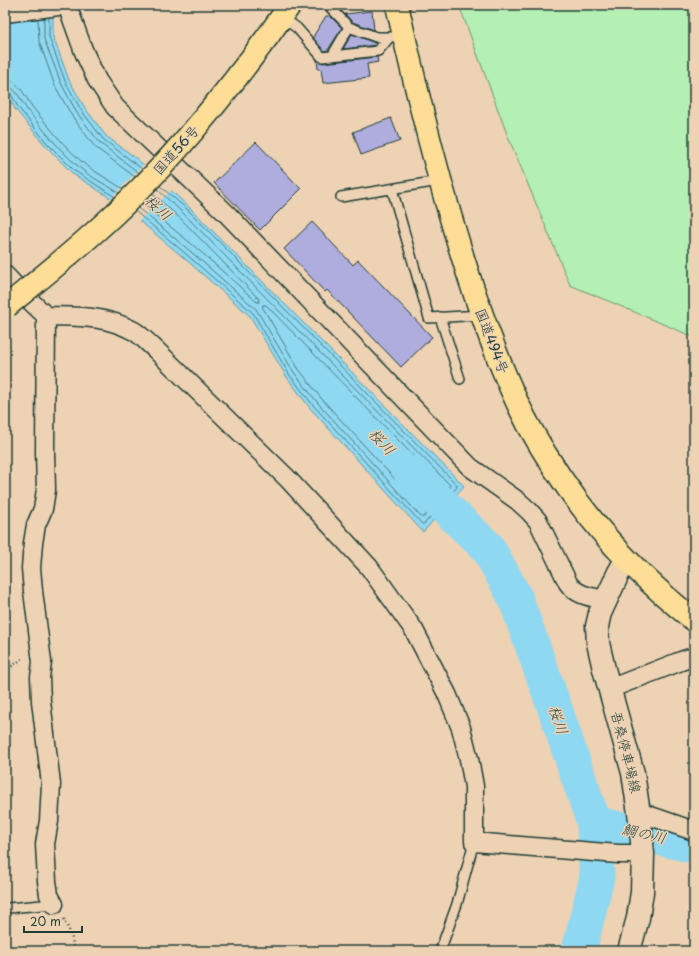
<svg xmlns="http://www.w3.org/2000/svg" width="699" height="956" font-family="'Playpen Sans','Klee One',sans-serif">
	<style>
		.green { fill: #b4efb4; stroke: #6a9674 }
		.water { fill: #8fd8f1; stroke: #629aa5 }
		.pier { fill: #edd2b4 }
		.lines { fill: none; stroke-linecap: round; stroke-linejoin: round }
		.shore { stroke: #4c7b80; stroke-width: 1 }
		.river { stroke: #8fd8f1; stroke-width: 35 }
		.building { fill: #aeadde; stroke: #1f3d34 }
		.lane-casing { stroke: #1f3d34; stroke-width: 12 }
		.street-casing { stroke: #1f3d34; stroke-width: 21 }
		.secondary-casing { stroke: #1f3d34; stroke-width: 25 }
		.highway-casing { stroke: #1f3d34; stroke-width: 25 }
		.path { stroke: #1f3d34; stroke-width: 2.5; stroke-dasharray: 1 3; stroke-linecap: butt }
		.lane { stroke: #edd2b4; stroke-width: 9 }
		.street { stroke: #edd2b4; stroke-width: 18 }
		.secondary { stroke: #edd2b4; stroke-width: 22 }
		.highway { stroke: #fedd96; stroke-width: 22 }
		.highway-bridge-casing { stroke: #1f3d34; stroke-width: 25; stroke-linecap: butt }
		.highway-bridge { stroke: #fedd96; stroke-width: 22 }
		.labels { text-anchor: middle; stroke-width: 3; stroke-linejoin: round; paint-order: stroke }
		.street-label { font-size: 14px; fill: #1f3d34; stroke: #edd2b4 }
		.water-label { font-size: 15px; font-style: italic; fill: #2a4c47; stroke: #edd2b4 }
	</style>
	<rect width="100%" height="100%" fill="#edd2b4"/>
	<filter id="ink" filterUnits="userSpaceOnUse"><feTurbulence type="fractalNoise" baseFrequency=".025" numOctaves="2"/><feDisplacementMap in="SourceGraphic" scale="8" xChannelSelector="R" yChannelSelector="G"/><feConvolveMatrix kernelMatrix="1 2 1 2 8 2 1 2 1" color-interpolation-filters="sRGB"/></filter>
	<g filter="url(#ink)">
		<path class="green" d="M 459,5 L 694,5 L 694,337 L 570,285 L 507,134 Z"/>
		<path class="water" d="M 5,5 L 53,5 L 53,36 L 69,80 L 85,108 L 106,136 L 136,158 L 190,208 L 464,486 L 423,532 L 310,408 L 286,376 L 250,316 L 183,257 L 118,203 L 73,174 L 45,145 L 15,109 L 5,91 Z"/>
		<path class="pier" d="M 145,163 L 173,189 L 138,222 L 109,200 Z"/>
		<g class="lines">
			<path class="shore" d="M 49,17 L 49,37 L 65,81 L 81,110 L 103,139 L 142,169
				M 44,18 L 44,39 L 61,83 L 77,113 L 100,143 L 139,173
				M 38,19 L 39,41 L 55,86 L 72,116 L 95,147 L 135,177
				M 5,79 C 20,80 25,98 34,109 C 49,127 64,146 82,162 C 94,172 110,180 123,189
				M 5,85 C 16,86 22,103 28,111 C 44,130 59,150 78,166 C 89,177 106,184 119,193
				M 5,90 L 10,92 L 18,107 L 47,143 L 75,171 L 115,197
				M 142,204 L 193,245 L 257,302 L 259,302 L 259,299 L 180,218 L 152,193
				M 138,208 L 189,250 L 256,309 L 293,371 L 317,402 L 421,517 L 424,517 L 450,488 L 450,485 L 184,214 L 157,189
				M 135,211 L 186,254 L 253,313 L 289,374 L 313,405 L 422,524 L 424,524 L 457,487 L 457,485 L 188,210 L 160,186
				M 263,305 L 266,305 L 442,485 L 442,488 L 424,508 L 421,508 L 321,398 L 298,368 L 263,308 Z"/>
			<path class="river" d="M 411,473 L 426,489 L 488,548 L 515,597 L 554,706 L 594,823 L 597,877 L 579,951
				M 594,823 L 694,846"/>
		</g>
		<path class="building" d="M 372,11 L 374,30 L 352,22 L 345,14 Z
			M 326,16 L 330,16 L 342,28 L 328,50 L 324,51 L 314,39 L 314,35 Z
			M 352,34 L 375,43 L 376,45 L 343,49 Z
			M 377,57 L 378,62 L 367,64 L 369,78 L 323,83 L 321,69 L 318,69 L 317,60 L 323,63 Z
			M 391,118 L 400,141 L 361,155 L 353,132 Z
			M 256,142 L 301,189 L 260,230 L 214,183 Z
			M 312,222 L 353,265 L 358,260 L 432,337 L 401,367 L 327,290 L 325,292 L 284,249 Z"/>
		<g class="lines">
			<defs>
				<path id="lane" d="M 328,5 L 349,27 L 376,37 L 392,37
					M 282,17 L 297,28 L 322,57 L 378,51 L 389,38
					M 332,56 L 349,27
					M 392,189 L 429,318 L 482,315
					M 341,197 L 439,181
					M 440,317 L 460,379
					M 8,908 L 54,904
					M 440,951 L 457,904 L 474,842"/>
				<path id="street" d="M 67,5 L 84,52 L 97,80 L 115,107 L 227,214 L 470,467 L 518,501 L 529,511 L 538,521 L 568,583 C 577,596 592,597 606,600
					M 5,13 L 66,5
					M 5,275 L 24,295 L 46,316 C 78,317 104,315 134,331 C 141,335 148,343 155,349 L 287,478 L 369,567 L 414,630 L 447,694 L 461,728 L 469,759 L 474,786 L 474,842 L 618,854 L 643,854
					M 46,316 L 45,452 L 46,490 L 43,509 L 36,525 L 33,543 L 31,568 L 33,591 L 42,662 L 40,677 L 41,701 L 51,784 L 49,821 L 45,844 L 47,881 L 49,895 L 54,904
					M 609,689 L 681,661 L 690,658 L 694,658
					M 639,812 L 694,831"/>
				<path id="secondary" d="M 626,560 L 619,572 L 600,613 L 597,626 L 598,643 L 604,669 L 633,773 L 640,820 L 643,854 L 642,892 L 638,918 L 629,951"/>
				<path id="highway" d="M 397,5 C 418,99 441,192 471,283 C 487,331 505,381 529,426 C 571,502 626,567 694,620
					M 268,36 L 290,5"/>
			</defs>
			<use href="#lane" class="lane-casing"/>
			<use href="#street" class="street-casing"/>
			<use href="#secondary" class="secondary-casing"/>
			<use href="#highway" class="highway-casing"/>
			<path class="path" d="M 5,671 L 22,659
				M 64,919 C 69,929 74,940 73,951"/>
			<use href="#lane" class="lane"/>
			<use href="#street" class="street"/>
			<use href="#secondary" class="secondary"/>
			<use href="#highway" class="highway"/>
			<defs>
				<path id="highway-bridge" d="M 7,306 C 52,269 98,232 139,190 C 187,142 228,90 268,36"/>
			</defs>
			<use href="#highway-bridge" class="highway-bridge-casing"/>
			<use href="#highway-bridge" class="highway-bridge"/>
		</g>
	</g>
	<g class="labels">
		<g class="street-label">
			<text transform="translate(176 150) rotate(-48)" y="5">国道56号</text>
			<text transform="translate(492 341) rotate(69)" y="5">国道494号</text>
			<text transform="translate(626 752) rotate(76)" y="5">吾桑停車場線</text>
		</g>
		<g class="water-label">
			<text transform="translate(158 208) rotate(42)" y="5">桜川</text>
			<text transform="translate(382 442) rotate(47)" y="5">桜川</text>
			<text transform="translate(558 720) rotate(71)" y="5">桜川</text>
			<text transform="translate(644 834) rotate(13)" y="5">鯛の川</text>
		</g>
	</g>
	<rect width="699" height="956" fill="none" stroke="#edd2b4" stroke-width="20"/>
	<rect x="10" y="10" width="679" height="936" fill="none" stroke="#1f3d34" stroke-width="1.5" filter="url(#ink)"/>
	<path d="M24 926v6h58v-6" fill="none" stroke="#1f3d34" stroke-width="2"/>
	<text x="30" y="926" font-size="12" fill="#1f3d34" stroke="#edd2b4" stroke-width="3" paint-order="stroke">20 m</text>
</svg>
